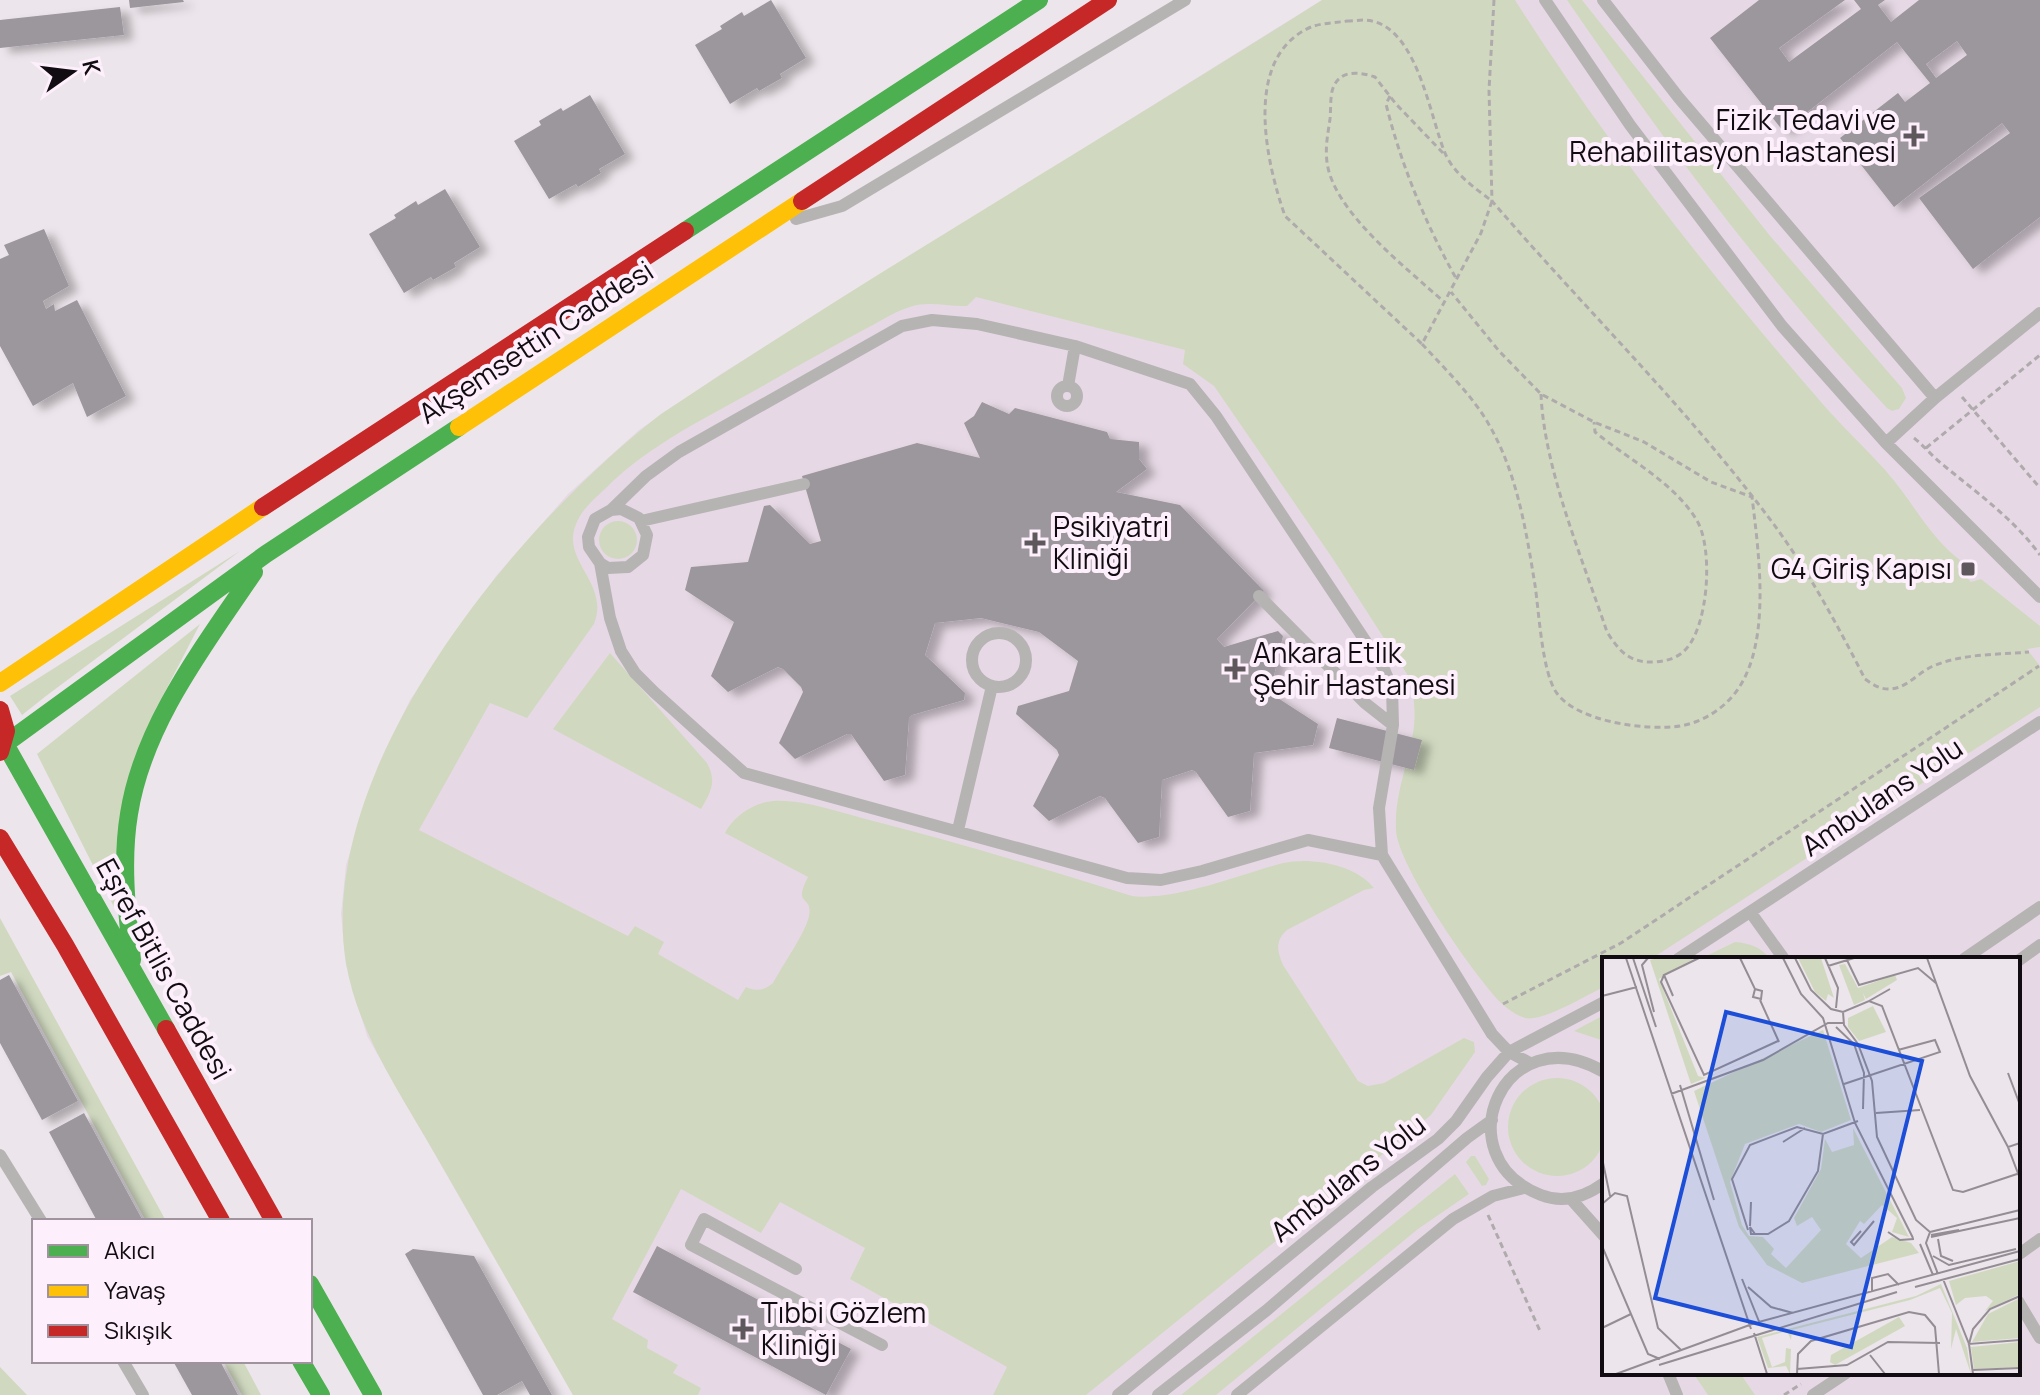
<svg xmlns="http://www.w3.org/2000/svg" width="2040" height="1395" font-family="Manrope,sans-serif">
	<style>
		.built { fill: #e6d9e5; fill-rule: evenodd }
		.green { fill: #d0d9c0 }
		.building { fill: #9c979c; fill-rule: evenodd; filter: url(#shadow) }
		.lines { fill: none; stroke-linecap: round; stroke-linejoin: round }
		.path { stroke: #afabac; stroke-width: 3; stroke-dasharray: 6 4; stroke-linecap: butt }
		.lane { stroke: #b6b4b3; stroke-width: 12 }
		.fast { stroke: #4caf50; stroke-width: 18 }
		.slow { stroke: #ffc107; stroke-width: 18 }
		.jam { stroke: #c62828; stroke-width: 18 }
		.poi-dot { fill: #5e585d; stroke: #fdeffb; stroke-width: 3 }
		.labels { text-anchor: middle; stroke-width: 8; stroke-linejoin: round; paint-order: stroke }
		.poi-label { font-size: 28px; fill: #110c11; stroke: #fdeffb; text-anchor: start }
		.street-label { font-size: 28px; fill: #110c11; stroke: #fdeffb }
		.inset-road { fill: none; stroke: #948e94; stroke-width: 2 }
		.view { fill: #1d4ed8; fill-opacity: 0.15; stroke: #1d4ed8; stroke-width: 4 }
		.inset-edge { fill: none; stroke: #110c11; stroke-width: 4 }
	</style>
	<defs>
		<filter id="shadow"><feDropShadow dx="9" dy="5" stdDeviation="4" flood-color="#0004"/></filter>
	</defs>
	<rect width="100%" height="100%" fill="#ece5eb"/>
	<path class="built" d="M 1322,0 L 2040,0 L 2040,1395 L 573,1395 L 367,1036 L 346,965 L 341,914 L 346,865 L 378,766 L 410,700 L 496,576 L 568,494 L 639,430 L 721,374 ZM 1604,959 L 2018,959 L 2018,1373 L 1604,1373 Z"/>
	<path class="green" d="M 1322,0 L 1515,0 C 1607,145 1715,280 1828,410 C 1847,431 1867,450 1886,471 C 1911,499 1930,538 1960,560 L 1957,567 L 1971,582 L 1981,579 L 2040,626 L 2040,647 L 2027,649 L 2040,666 L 2040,707 L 1651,959 L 1604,959 L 1604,987 C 1586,995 1544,1022 1525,1018 C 1516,1015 1507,1009 1500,1002 C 1474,975 1397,865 1396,830 C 1393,773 1430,734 1407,674 L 1333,559 L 1214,386 L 1183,364 L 1185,350 L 976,297 L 967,306 C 946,307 928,300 907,308 C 894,312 881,321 869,327 C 835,345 801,364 768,383 C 711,416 652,442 605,489 C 593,500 580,511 575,527 C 563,562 610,584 594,624 L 527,718 L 490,703 L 419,830 L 628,936 L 635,926 L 664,942 L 658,954 L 738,1000 L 746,987 C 756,992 765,990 773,983 C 782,966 806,932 809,916 C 813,894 792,908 808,877 L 725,833 C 733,817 754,802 773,801 C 802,799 835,811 862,818 C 953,841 1042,868 1132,896 C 1176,901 1238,875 1283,863 C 1311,857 1355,864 1374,888 L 1364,890 L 1287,930 C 1275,941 1277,951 1283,965 L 1358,1081 L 1368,1086 L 1384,1083 L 1464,1038 L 1474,1042 L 1475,1052 L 1431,1115 L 1086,1395 L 993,1395 L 1007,1367 L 850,1279 L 865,1248 L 780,1202 L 761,1233 L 681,1189 L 612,1319 L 648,1340 L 647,1348 L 678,1365 L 673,1373 L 701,1388 L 698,1395 L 573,1395 C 527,1315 481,1234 435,1154 C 400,1093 358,1033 346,963 C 314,768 517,525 661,414 C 878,270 1103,139 1322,0 Z
		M 1567,0 L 1582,0 L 1771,237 L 1902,388 L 1906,398 L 1899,409 L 1892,411 L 1887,408 C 1768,281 1665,143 1567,0 Z
		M599 540a19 19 0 1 1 38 0a19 19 0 1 1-38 0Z
		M 240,551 L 46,696 L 22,715 L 10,696 Z
		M 200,624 L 156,709 L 115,909 L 37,754 Z
		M 610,653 L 707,763 C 717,781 711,792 701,809 L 553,729 Z
		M 0,918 L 166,1221 L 146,1221 L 11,972 L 0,976 Z
		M 1735,942 C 1750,943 1761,947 1770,959 L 1700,959 Z
		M 1604,1015 L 1604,1041 L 1574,1031 Z
		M1508 1127a49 49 0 1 1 98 0a49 49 0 1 1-98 0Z
		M 1471,1156 L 1475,1156 L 1489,1179 L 1486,1185 L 1482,1186 L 1466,1162 Z
		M 1455,1174 L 1469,1194 L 1418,1229 L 1216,1395 L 1181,1395 Z
		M 223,1361 L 243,1361 L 261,1395 L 242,1395 Z
		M 0,1367 L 27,1395 L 0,1395 Z
		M 1693,1373 L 1740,1373 L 1755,1395 L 1708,1395 Z"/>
	<path class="building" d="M 129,0 L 183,0 L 184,2 L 130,8 Z
		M 771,0 L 806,58 L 780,74 L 782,78 L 759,91 L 757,88 L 730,104 L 695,45 L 722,29 L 720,26 L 742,12 L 744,16 Z
		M 1759,0 L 1845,0 L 1779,48 L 1789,62 L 1861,9 L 1854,0 L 1885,0 L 1878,5 L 1891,22 L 1919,0 L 2040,0 L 2040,217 L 1973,269 L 1919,198 L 2010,133 L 2002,123 L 1894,207 L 1840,138 L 1898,93 L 1905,102 L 1930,83 L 1897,42 L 1783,131 L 1710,38 ZM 1957,41 L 1967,55 L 1936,78 L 1926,64 Z
		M 120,7 L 124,35 L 0,48 L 0,20 Z
		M 590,95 L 625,154 L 599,169 L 601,173 L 578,187 L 576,184 L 549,199 L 514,141 L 541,125 L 539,121 L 561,108 L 563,111 Z
		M 445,189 L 480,247 L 454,263 L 456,267 L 433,280 L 431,277 L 404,293 L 369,234 L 396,218 L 394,215 L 416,201 L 418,205 Z
		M 44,229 L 69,286 L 43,301 L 46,309 L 54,304 L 55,311 L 77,300 L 126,396 L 87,417 L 73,383 L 33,406 L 0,346 L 0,259 L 9,255 L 4,245 Z
		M 982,402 L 1009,414 L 1015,408 L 1107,432 L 1110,439 L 1139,442 L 1139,459 L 1147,469 L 1116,492 L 1180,505 L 1264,591 L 1217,639 L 1224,647 L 1278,631 L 1283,636 L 1270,693 L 1318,724 L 1313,745 L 1254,753 L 1250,811 L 1228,817 L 1196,772 L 1192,770 L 1162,780 L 1159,837 L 1138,843 L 1105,798 L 1100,796 L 1049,821 L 1033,806 L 1059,755 L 1057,750 L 1016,714 L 1018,706 L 1069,691 L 1078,661 L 1039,632 L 981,618 L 935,623 L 925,655 L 965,693 L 964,700 L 912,715 L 909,718 L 905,775 L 884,781 L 851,734 L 847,734 L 795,759 L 779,743 L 803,692 L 801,687 L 783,669 L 778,667 L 728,692 L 711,676 L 734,622 L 685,590 L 691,567 L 748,562 L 764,506 L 770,505 L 810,544 L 821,541 L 802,476 L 917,443 L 980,458 L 964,423 L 974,416 Z
		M 1337,718 L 1422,740 L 1414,770 L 1329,748 Z
		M 9,975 L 78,1101 L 42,1120 L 0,1043 L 0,980 Z
		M 84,1113 L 143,1221 L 97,1221 L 49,1132 Z
		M 657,1246 L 851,1349 L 826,1395 L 633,1292 Z
		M 413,1249 L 474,1256 L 552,1395 L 530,1395 L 522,1381 L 497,1395 L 483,1395 L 405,1254 Z
		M 173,1361 L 220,1361 L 238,1395 L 192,1395 Z"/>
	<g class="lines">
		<path class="path" d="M 1494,0 L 1489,90 L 1492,201 C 1585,309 1687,408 1772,522 C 1808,570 1838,626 1865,679 C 1872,684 1879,689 1888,689 C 1904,690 1917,674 1931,667 C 1962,653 1997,655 2029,652
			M 1347,21 C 1355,21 1364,19 1372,21 C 1418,31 1430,117 1445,153 C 1453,173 1476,189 1492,201 L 1481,233 L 1422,344 L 1285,216 C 1266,162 1242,57 1311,27 C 1321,23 1335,23 1347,21 Z
			M 1390,96 L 1386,104 C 1401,165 1426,225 1457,280
			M 1443,153 L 1396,104 L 1375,77 C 1360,72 1340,69 1333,88 C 1330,96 1331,109 1330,119 C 1328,133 1325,147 1327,162 C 1333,212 1408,269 1444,302
			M 1422,344 C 1445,369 1471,394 1488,423 C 1517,472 1526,530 1535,585 C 1539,612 1542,671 1556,692 C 1576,722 1647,731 1680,726 C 1698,723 1715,714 1728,701 C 1774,656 1759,556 1752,497 L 1711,482 L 1644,442 L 1594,422 L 1541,394 L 1499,351 L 1451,292
			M 1541,394 C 1544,469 1583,560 1607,632 C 1620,652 1629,663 1655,662 C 1665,661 1675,659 1683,652 C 1709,630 1714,546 1696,519 C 1673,482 1628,459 1595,432 L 1594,422
			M 1962,397 L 2040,488
			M 1914,438 C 1924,446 1932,456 1942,464 C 1977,493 2013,518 2040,555
			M 1926,448 L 2040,355
			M 1503,1004 L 1621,943 L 2039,666
			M 1488,1215 L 1540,1331
			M 1784,1395 L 1801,1384"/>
		<path class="lane" d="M 1545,0 L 1630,125 L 1782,326 L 1886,443 L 2040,597
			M 1603,0 L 1679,98 L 1935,398
			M 796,219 L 842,206 L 1185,0
			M1057 396a10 10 0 1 1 20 0a10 10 0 1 1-20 0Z
			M 1068,386 L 1075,346
			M 1886,443 L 1935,398 L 2040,313
			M 611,510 L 646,476 L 679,452 L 902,326 L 932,320 L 977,324 L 1075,346 L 1190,384 L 1216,416 L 1384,669 L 1392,688 L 1393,725 L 1379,808 L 1382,855 L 1492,1034 L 1509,1052 L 1530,1063
			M 641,521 L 804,484
			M 600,563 L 608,568 L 628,567 L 643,555 L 647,535 L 639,518 L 621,509 L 611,510 L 595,519 L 588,537 L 589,547 L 600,563 L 610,618 L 621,651 L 635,673 L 654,692 L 744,773 L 1127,878 L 1161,880 L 1202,871 L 1308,840 L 1382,855
			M 1259,596 L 1365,703 L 1393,725
			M972 660a27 27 0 1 1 54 0a27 27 0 1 1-54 0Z
			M 958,830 L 992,686
			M 1751,913 L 1784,959
			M 1678,959 L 2040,722
			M 1964,959 L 2040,907
			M 2018,961 L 2040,945
			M 1604,1072 C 1504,1013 1442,1157 1541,1195 C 1564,1204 1585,1197 1604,1183
			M 0,1155 L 41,1221
			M 1571,1199 L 1604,1236
			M 2018,1255 L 2040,1239
			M 796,1269 L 704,1219 L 691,1245 L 882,1345
			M 2018,1301 L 2040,1338
			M 123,1361 L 143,1395
			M 1668,1373 L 1677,1395
			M 1118,1395 L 1372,1187 L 1438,1139 L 1456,1121 L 1487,1077 L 1509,1052 L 1604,1002
			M 1158,1395 L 1267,1310 L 1467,1138 L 1492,1120
			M 1237,1395 L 1453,1219 L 1493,1196 L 1524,1188
			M 1813,1395 L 1846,1373"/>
		<path class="fast" d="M 685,231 L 1039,0
			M 5,744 L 266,554 L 459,427
			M 5,744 L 166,1029
			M 132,960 C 127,912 121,862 129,814 C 143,724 205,645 254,572
			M 310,1284 L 373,1395
			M 301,1361 L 321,1395"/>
		<path class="slow" d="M 459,427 L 802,201
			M 0,683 L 263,507"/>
		<path class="jam" d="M 802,201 L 1108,0
			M 263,507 L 685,231
			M 0,710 L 6,731 L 0,752
			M 0,838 L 65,945 L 221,1221
			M 166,1029 L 274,1221"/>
	</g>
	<g class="poi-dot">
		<path d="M1910 124h8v8h8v8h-8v8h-8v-8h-8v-8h8z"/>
		<path d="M1031 531h8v8h8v8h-8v8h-8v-8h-8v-8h8z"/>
		<rect x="1960" y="561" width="16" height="16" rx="4"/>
		<path d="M1231 657h8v8h8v8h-8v8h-8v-8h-8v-8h8z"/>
		<path d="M739 1317h8v8h8v8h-8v8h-8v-8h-8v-8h8z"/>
	</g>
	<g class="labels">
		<g class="poi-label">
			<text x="1896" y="130" text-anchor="end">Fizik Tedavi ve<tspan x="1896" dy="32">Rehabilitasyon Hastanesi</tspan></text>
			<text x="1053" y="537">Psikiyatri<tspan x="1053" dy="32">Kliniği</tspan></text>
			<text x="1952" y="579" text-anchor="end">G4 Giriş Kapısı</text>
			<text x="1253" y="663">Ankara Etlik<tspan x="1253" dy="32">Şehir Hastanesi</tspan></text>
			<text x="761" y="1323">Tıbbi Gözlem<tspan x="761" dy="32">Kliniği</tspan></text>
		</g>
		<g class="street-label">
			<text transform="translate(536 342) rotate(-33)" y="10">Akşemsettin Caddesi</text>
			<text transform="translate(1882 797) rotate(-34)" y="10">Ambulans Yolu</text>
			<text transform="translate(164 969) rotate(61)" y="10">Eşref Bitlis Caddesi</text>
			<text transform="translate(1348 1178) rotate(-38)" y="10">Ambulans Yolu</text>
		</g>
	</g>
	<g transform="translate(1602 957)">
		<rect width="418" height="418" fill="#ece5eb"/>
		<path d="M 55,1 L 93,1 L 57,22 L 96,119 L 104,121 L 177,90 L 89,127 L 48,3 ZM 196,1 L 219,1 L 232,41 L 226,37 L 224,44 L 213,35 ZM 243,7 L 256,31 L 293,18 L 295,23 L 264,42 L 261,36 L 263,43 L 252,48 L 237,8 ZM 271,49 L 284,75 L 257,84 L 246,70 L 246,61 ZM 221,73 L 249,163 L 219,175 L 197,167 L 143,187 L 128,225 L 140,268 L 147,279 L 161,280 L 172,292 L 169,297 L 184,311 L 219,273 L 210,260 L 195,269 L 192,261 L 219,212 L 223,182 L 230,195 L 252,188 L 251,171 L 307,280 L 290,275 L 295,261 L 280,248 L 262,267 L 258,264 L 244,287 L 259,301 L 290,280 L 309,286 L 317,296 L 200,326 L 165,308 L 137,270 L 92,134 ZM 418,304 L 418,337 L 383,354 L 391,344 L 384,339 L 363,341 L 354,348 L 347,324 ZM 339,327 L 365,391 L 369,417 L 354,372 L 349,392 L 350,356 L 338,331 L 308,343 L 190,373 L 189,383 L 185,374 L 160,381 L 170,410 L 183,405 L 184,391 L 189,392 L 188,417 L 184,409 L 166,411 L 155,380 L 314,339 ZM 418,341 L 418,381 L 370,385 L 386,357 ZM 297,360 L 303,369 L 233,408 L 228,405 L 229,398 ZM 418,385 L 418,410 L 372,412 L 369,390 Z" fill="#d0d9c0"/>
		<path class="inset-road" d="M 24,1 L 149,372M 31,1 L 54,70M 46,1 L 40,8 L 52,55M 138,1 L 153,32 L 151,40 L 159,42 L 160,34 L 153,32M 181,1 L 199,37 L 221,61 L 253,166 L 311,281M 193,1 L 209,33 L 229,52 L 241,55 L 267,44 L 280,49 L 351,233 L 361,235 L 418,216M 223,1 L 236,31 L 234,51M 325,1 L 368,119 L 406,190M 245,3 L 257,28 L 316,11 L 335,27M 226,9 L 252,1M 62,18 L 59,25 L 102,118 L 176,84M 0,39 L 35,30M 71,39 L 62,18 L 97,1M 158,43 L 177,85M 267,44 L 288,32M 241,55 L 242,68 L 256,87 L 270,124 L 275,180 L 314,263 L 328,275 L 324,286 L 336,317M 234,70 L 252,87 L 262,116 L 261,152M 406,116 L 418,148M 242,127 L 338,95 L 333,83 L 296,93M 78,128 L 112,243M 69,137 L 161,103 L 226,66 L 241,66M 274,156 L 318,153M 181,185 L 203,171M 0,201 L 8,239M 417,219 L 406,190 L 418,186M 0,247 L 13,236 L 25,239 L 56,371 L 79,393M 148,269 L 149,245M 146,273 L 130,222 L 148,188 L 195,170 L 221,177 L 256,164M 259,274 L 249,285 L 252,288 L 272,264M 286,275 L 298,283 L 312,282M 328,275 L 418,253M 153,277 L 148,270 L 149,277 L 166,277 L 187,264 L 216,214 L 221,177M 329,278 L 357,273M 329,280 L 418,261M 336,282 L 339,299 L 351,304M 318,287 L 331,318M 0,289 L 46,397 L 58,402M 331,299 L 347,308 L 414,292M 140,322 L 158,367M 341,322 L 367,387 L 371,417M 146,330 L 169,350 L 191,356M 313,330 L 418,302M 270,334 L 270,321 L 286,317 L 297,328M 418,339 L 388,352 L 371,372 L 367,387 L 418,383M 0,371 L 29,357M 152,376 L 165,417M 268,398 L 283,417M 57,408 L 295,335M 195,412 L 245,408 L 286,385 L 338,386M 371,413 L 418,411M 14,417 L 153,366 L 418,294M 195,417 L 196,397 L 209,384 L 307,355 L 323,358 L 333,370 L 337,417"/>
		<path class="view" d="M 124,55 L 320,104 L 249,390 L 53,341 Z"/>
		<rect width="418" height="418" class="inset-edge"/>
	</g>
	<rect x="32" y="1219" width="280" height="144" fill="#fdeffb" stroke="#9f949d" stroke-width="2"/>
	<rect x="48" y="1245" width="40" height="12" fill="#4caf50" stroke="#9f949d" stroke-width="2"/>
	<text x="104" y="1259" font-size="24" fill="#110c11">Akıcı</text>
	<rect x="48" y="1285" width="40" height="12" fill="#ffc107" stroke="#9f949d" stroke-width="2"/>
	<text x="104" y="1299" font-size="24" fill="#110c11">Yavaş</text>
	<rect x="48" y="1325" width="40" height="12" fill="#c62828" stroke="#9f949d" stroke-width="2"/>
	<text x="104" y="1339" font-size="24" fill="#110c11">Sıkışık</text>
	<g transform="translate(72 72) rotate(76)" stroke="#fdeffb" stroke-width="6" paint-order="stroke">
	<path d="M0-6L14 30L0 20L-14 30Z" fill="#110c11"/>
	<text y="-12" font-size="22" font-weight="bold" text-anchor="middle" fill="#110c11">K</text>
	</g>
</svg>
